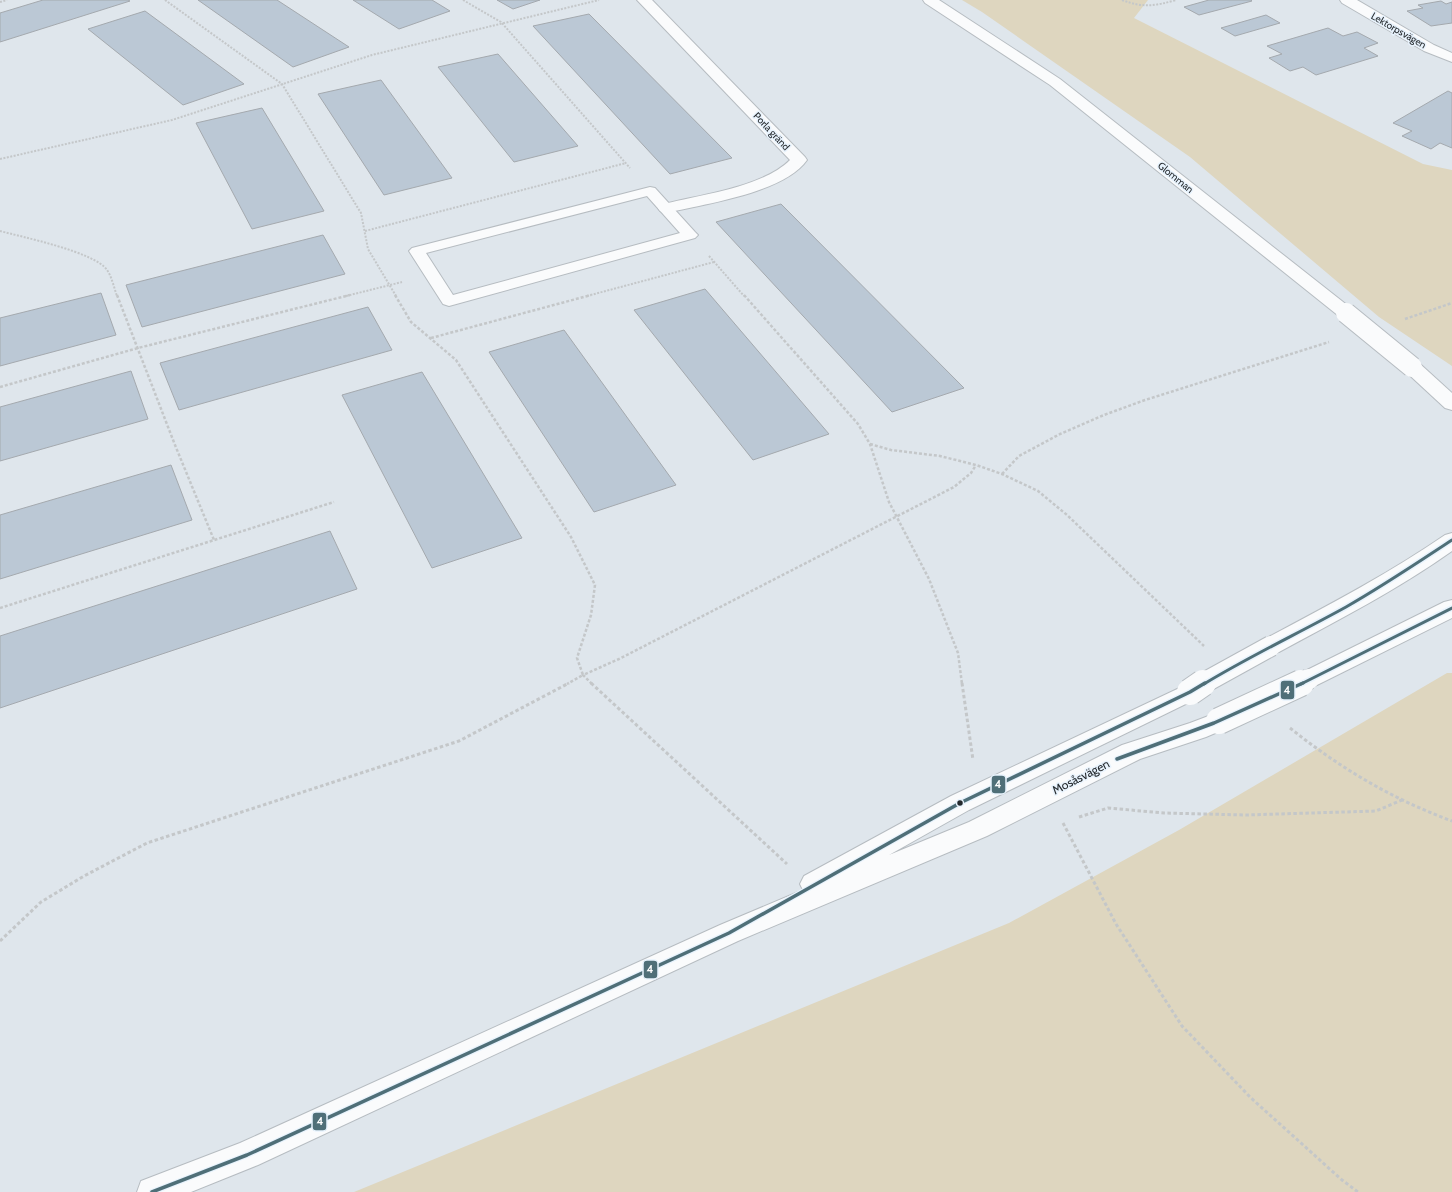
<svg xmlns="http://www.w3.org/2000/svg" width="1452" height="1192" viewBox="0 0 1452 1192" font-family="Cabin,sans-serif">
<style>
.green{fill:#ded6bf}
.building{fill:#bbc8d5;stroke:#a4a9ae}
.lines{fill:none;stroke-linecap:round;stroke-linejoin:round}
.lane-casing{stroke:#b6bcc1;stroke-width:2}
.street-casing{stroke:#b6bcc1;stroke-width:2}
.secondary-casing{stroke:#b6bcc1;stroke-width:2}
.path-far2{stroke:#c4c7c9;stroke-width:2;stroke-dasharray:2 1.5;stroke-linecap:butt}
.path-far1{stroke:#c4c7c9;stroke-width:2.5;stroke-dasharray:3 2;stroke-linecap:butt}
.path{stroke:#c4c7c9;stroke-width:3;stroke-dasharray:3.5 2.5;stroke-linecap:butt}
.lane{fill:#fafbfc;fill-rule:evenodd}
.street{fill:#fafbfc;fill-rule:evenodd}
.secondary{fill:#fafbfc;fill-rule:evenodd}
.secondary-bridge-far1-casing{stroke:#b6bcc1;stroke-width:22;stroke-linecap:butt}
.secondary-bridge-casing{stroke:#b6bcc1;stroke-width:28;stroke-linecap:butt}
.secondary-bridge-far1{stroke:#fafbfc;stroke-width:20}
.secondary-bridge{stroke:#fafbfc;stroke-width:26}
.bus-1-far1-casing{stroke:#e8f3fd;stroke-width:6}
.bus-1-casing{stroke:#e8f3fd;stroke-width:6}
.bus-1-far1{stroke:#4f6f78;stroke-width:3}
.bus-1{stroke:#4f6f78;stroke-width:3.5}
.bus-dot{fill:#252a2e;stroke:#e8f3fd;stroke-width:1.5}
.labels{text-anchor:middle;stroke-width:3;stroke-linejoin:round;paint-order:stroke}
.far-street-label{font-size:10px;fill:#252a2e;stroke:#e8f3fd}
.street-label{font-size:12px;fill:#252a2e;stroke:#e8f3fd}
.line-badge{stroke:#e8f3fd;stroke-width:1.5}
.badge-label{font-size:11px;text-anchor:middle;font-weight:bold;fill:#fff}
</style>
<rect width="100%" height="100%" fill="#dfe6ec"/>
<g class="green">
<path d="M962,0h186l-14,18 289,146 29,6v196l-73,-49 -189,-160 -208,-145z"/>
<path d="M1447,673h5v519h-1098l655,-269 170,-93z"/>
</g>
<g class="building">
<path d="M43,0h85l2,1 -130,41v-29z"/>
<path d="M198,0h79l72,47 -56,20z"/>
<path d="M353,0h79l18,11 -51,18z"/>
<path d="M497,0h43l-27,9z"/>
<path d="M1209,0h42l1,1 -53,14 -15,-8z"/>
<path d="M1441,1l5,3 6,-2v21l-21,3 -24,-15 16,-3 -5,-3z"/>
<path d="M145,11l99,73 -61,21 -95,-76z"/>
<path d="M589,14l143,144 -62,16 -137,-148z"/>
<path d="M1266,15l14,8 -45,13 -14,-8z"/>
<path d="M1328,28l15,8 14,-4 21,11 -14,5 14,8 -62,19 -13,-8 -13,4 -21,-13 13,-4 -15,-8z"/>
<path d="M498,54l80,92 -64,16 -76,-95z"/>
<path d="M381,80l71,98 -68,17 -66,-101z"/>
<path d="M1448,91l4,2v55l-12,-5 -9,6 -29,-13 10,-5 -19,-8z"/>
<path d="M262,108l62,103 -72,18 -56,-106z"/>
<path d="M781,204l183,184 -72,24 -176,-190z"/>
<path d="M323,235l22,39 -203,53 -16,-42z"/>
<path d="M705,289l124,145 -76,26 -119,-150z"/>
<path d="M101,293l15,42 -116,31v-48z"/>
<path d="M368,307l24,43 -213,60 -19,-47z"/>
<path d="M564,330l112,155 -82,27 -105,-160z"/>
<path d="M131,371l17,48 -148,42v-54z"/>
<path d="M422,372l100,166 -90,30 -90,-173z"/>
<path d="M171,465l21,55 -192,59v-64z"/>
<path d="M330,531l27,58 -357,119v-72z"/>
</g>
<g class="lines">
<defs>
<path id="lane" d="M650,187l5,1 40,44 3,3 -3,3 -246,68 -6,-2 -34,-53 3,-3zM647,196l33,37 -227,62 -27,-42z"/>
<g id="street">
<path d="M637,0h15l153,157 2,3c-23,33 -103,44 -141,53l-6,-2 -2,-3 2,-3c38,-10 102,-17 130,-45z"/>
<path d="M1340,0h17l77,45 18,8v9l-28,-11 -82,-48z"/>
</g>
<g id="secondary">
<path d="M923,0h16l121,79 292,230 3,4 -3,4 -6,1 -6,-1 -290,-232 -125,-82z"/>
<path d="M1412,361l7,2 33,30v17l-7,-2 -40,-37 -2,-4 2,-4z"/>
<path d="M1452,533v18c-55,39 -114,69 -173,101l-8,2 -8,-2 -3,-6 3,-6c62,-33 124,-65 182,-105z"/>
<path d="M1452,600v18l-135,67 -8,3 -8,-3 -4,-6 4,-6 143,-71z"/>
<path d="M1190,683l8,3 4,6 -4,6 -229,112 -80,45 80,-33 153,-77 68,-22 29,-11 8,2 4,7 -4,7 -21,9 -66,22 -153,77 -249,105 -480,224 -67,27h-54l4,-11 99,-38 480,-218 83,-35 -3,-6 4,-8 147,-80z"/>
</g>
</defs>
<use href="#lane" class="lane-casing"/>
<use href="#street" class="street-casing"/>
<use href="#secondary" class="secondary-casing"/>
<g class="path-far2">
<path d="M165,0l117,84 79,129 7,36 28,47"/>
<path d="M463,0l38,22 129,146"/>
<path d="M1122,0c21,8 33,6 54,0"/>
<path d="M0,2l7,-2"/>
<path d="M0,159l172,-39 200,-65 227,-55"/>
<path d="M0,231c22,6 95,21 107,39 5,7 7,18 10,26"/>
<path d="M365,231l261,-68"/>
<path d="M709,256l35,40"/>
<path d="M346,296l56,-14"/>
<path d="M587,296l127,-34"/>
</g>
<g class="path-far1">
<path d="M117,295l58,150 39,95"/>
<path d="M395,295l16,27 45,38 115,177 24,48 -4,30 -14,43 6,17 -16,9"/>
<path d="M744,295l114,129 12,20 19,58 40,77 29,74 4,31"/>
<path d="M1405,319l47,-16"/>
<path d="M431,338l160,-43"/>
<path d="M0,387l138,-39 212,-53"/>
<path d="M870,444l21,6 49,6 36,9 26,9 36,17 29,24 137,131"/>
<path d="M1002,474l17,-18 41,-22 44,-19 41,-15 184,-58"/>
<path d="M0,608l334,-106"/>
<path d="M592,684l-9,-9 36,-16 335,-172 17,-14 5,-8"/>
</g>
<g class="path">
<path d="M591,683l196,181"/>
<path d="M962,683l11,77"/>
<path d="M1290,728c50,40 102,71 162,93"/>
<path d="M1079,817l29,-9 56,5 82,2 130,-4 26,-11"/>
<path d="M1063,823l53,101 66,102 69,72 91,82 16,12"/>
<path d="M0,941l41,-39 43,-26 63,-33 312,-102 110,-58"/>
</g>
<use href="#lane" class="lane"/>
<use href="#street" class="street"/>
<use href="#secondary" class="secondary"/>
<defs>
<g id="secondary-bridge-far1">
<path d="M1346,313l66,54"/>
<path d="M1202,684l69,-38"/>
<path d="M1299,684l10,-5"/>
</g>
<g id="secondary-bridge">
<path d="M1190,692l13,-9"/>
<path d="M1219,721l82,-38"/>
</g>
</defs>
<use href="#secondary-bridge-far1" class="secondary-bridge-far1-casing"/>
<use href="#secondary-bridge" class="secondary-bridge-casing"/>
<use href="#secondary-bridge-far1" class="secondary-bridge-far1"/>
<use href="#secondary-bridge" class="secondary-bridge"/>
<defs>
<g id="bus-1-far1">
<path d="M1204,684c46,-28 95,-51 142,-77 37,-21 71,-44 106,-67"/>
<path d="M1301,684l151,-76"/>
</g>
<g id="bus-1">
<path d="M1117,759l97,-36 89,-40"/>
<path d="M152,1192l95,-37 482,-222 231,-130 230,-111 15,-9"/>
</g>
</defs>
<use href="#bus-1-far1" class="bus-1-far1-casing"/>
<use href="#bus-1" class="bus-1-casing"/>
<use href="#bus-1-far1" class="bus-1-far1"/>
<use href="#bus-1" class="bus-1"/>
</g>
<circle class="bus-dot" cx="960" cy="803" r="3.5"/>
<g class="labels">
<g class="far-street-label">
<text transform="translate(1399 30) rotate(30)" y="4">Lektorpsvägen</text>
<text transform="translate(772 131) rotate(47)" y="4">Porla gränd</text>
<text transform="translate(1176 177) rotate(39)" y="4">Glomman</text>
</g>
<g class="street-label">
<text transform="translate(1081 777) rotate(-27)" y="4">Mosåsvägen</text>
</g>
</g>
<g class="line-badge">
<rect x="1280" y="680" width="15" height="20" rx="4" fill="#4f6f78"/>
<rect x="991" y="775" width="15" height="19" rx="4" fill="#4f6f78"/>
<rect x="643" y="960" width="15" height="19" rx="4" fill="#4f6f78"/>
<rect x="312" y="1112" width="15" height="19" rx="4" fill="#4f6f78"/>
</g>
<g class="badge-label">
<text x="1287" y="694">4</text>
<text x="998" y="788">4</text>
<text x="650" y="973">4</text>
<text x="320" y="1125">4</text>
</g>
</svg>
